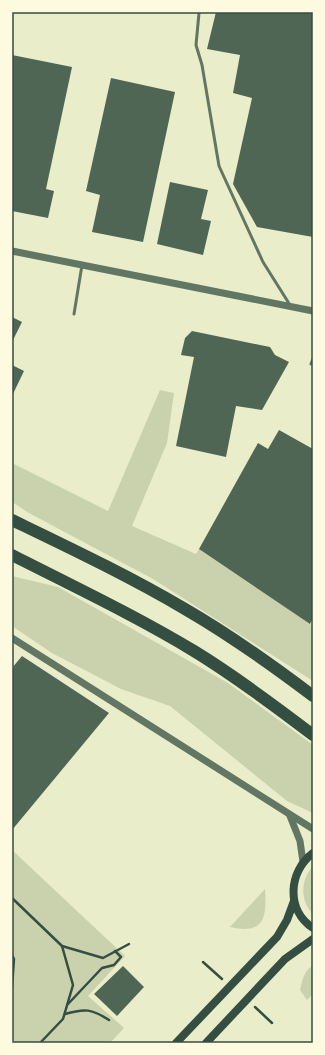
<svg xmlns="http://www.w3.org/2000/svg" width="325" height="1055" viewBox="0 0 325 1055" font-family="'Fira Sans Condensed',sans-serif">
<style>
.green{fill:#cad2ad}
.building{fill:#4f6655}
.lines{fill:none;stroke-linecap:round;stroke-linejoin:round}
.path{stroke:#344e41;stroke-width:2.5}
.service{stroke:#617663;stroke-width:3}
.tertiary{stroke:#617663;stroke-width:7}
.secondary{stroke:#344e41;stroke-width:8}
.motorway{stroke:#344e41;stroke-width:12}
.neatline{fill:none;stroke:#344e41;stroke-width:1.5}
</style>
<rect width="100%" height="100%" fill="#e9edc9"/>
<g class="green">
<path d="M160,390l14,3 -7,50 -35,83 64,28 3,-5 114,77v55l-160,-102 -124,-66 -17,-11v-39l96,48z"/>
<path d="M12,576l46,11 170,96 85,62v68l-26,-12 -117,-95 -49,-17 -69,-36 -40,-27z"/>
<path d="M12,850l113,106 -37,40 36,32 -14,15h-98z"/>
<path d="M313,866v48c-13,-13 -13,-34 0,-48z"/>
<path d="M265,889c2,29 -1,46 -35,38z"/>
<path d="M313,966v28l-6,6 -7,-10c2,-9 4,-20 13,-24z"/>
</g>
<g class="building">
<path d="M216,12h97v225l-56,-10 -24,-43 19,-86 -19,-5 7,-38 -33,-6z"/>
<path d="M12,55l60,12 -26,122 8,2 -6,27 -36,-7z"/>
<path d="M111,78l64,14 -32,150 -51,-10 8,-37 -14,-4z"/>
<path d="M170,182l38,8 -7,29 10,2 -8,34 -46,-11z"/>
<path d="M12,317l10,5 -10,20z"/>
<path d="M192,331l78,16 5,8 14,7 -27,48 -26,-4 -10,51 -50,-11 18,-89 -13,-2 4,-17z"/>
<path d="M12,365l12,6 -12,25z"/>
<path d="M279,430l34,19v169l-3,6 -111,-75 59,-106 10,6z"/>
<path d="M22,656l87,57 -97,117v-162z"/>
<path d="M123,966l21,21 -27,29 -23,-22z"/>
</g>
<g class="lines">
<g class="path">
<path d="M12,898l50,48 41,12 26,-14"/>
<path d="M12,955l2,4 -2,28"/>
<path d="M203,962l19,17"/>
<path d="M68,1004l34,-36 12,-3 7,-8 -6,-6"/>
<path d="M255,1007l17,16"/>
<path d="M65,1014c20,-6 27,-5 44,6"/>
<path d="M40,1043l23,-24 10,-34 -11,-39"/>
</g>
<g class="service">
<path d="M199,13l-3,32 6,20 17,101 44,96 27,43"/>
<path d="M74,314l8,-49"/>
<path d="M311,364l2,-5"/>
</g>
<g class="tertiary">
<path d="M12,251l301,60"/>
<path d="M12,638l301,191"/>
<path d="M290,816l10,25 3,21"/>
</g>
<g class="secondary">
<path d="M313,853c-25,19 -27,57 0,75"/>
<path d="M176,1043l101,-106 10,-17 7,-19"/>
<path d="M206,1043l79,-84 28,-20"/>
</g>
<g class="motorway">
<path d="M12,520c58,28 117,56 173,89 45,26 87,56 128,87"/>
<path d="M12,555c61,31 124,61 182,96 41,25 81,55 119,84"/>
</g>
</g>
<rect width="325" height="1055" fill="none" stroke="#fefae0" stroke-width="26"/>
<rect x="13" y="13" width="299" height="1029" class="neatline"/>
</svg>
